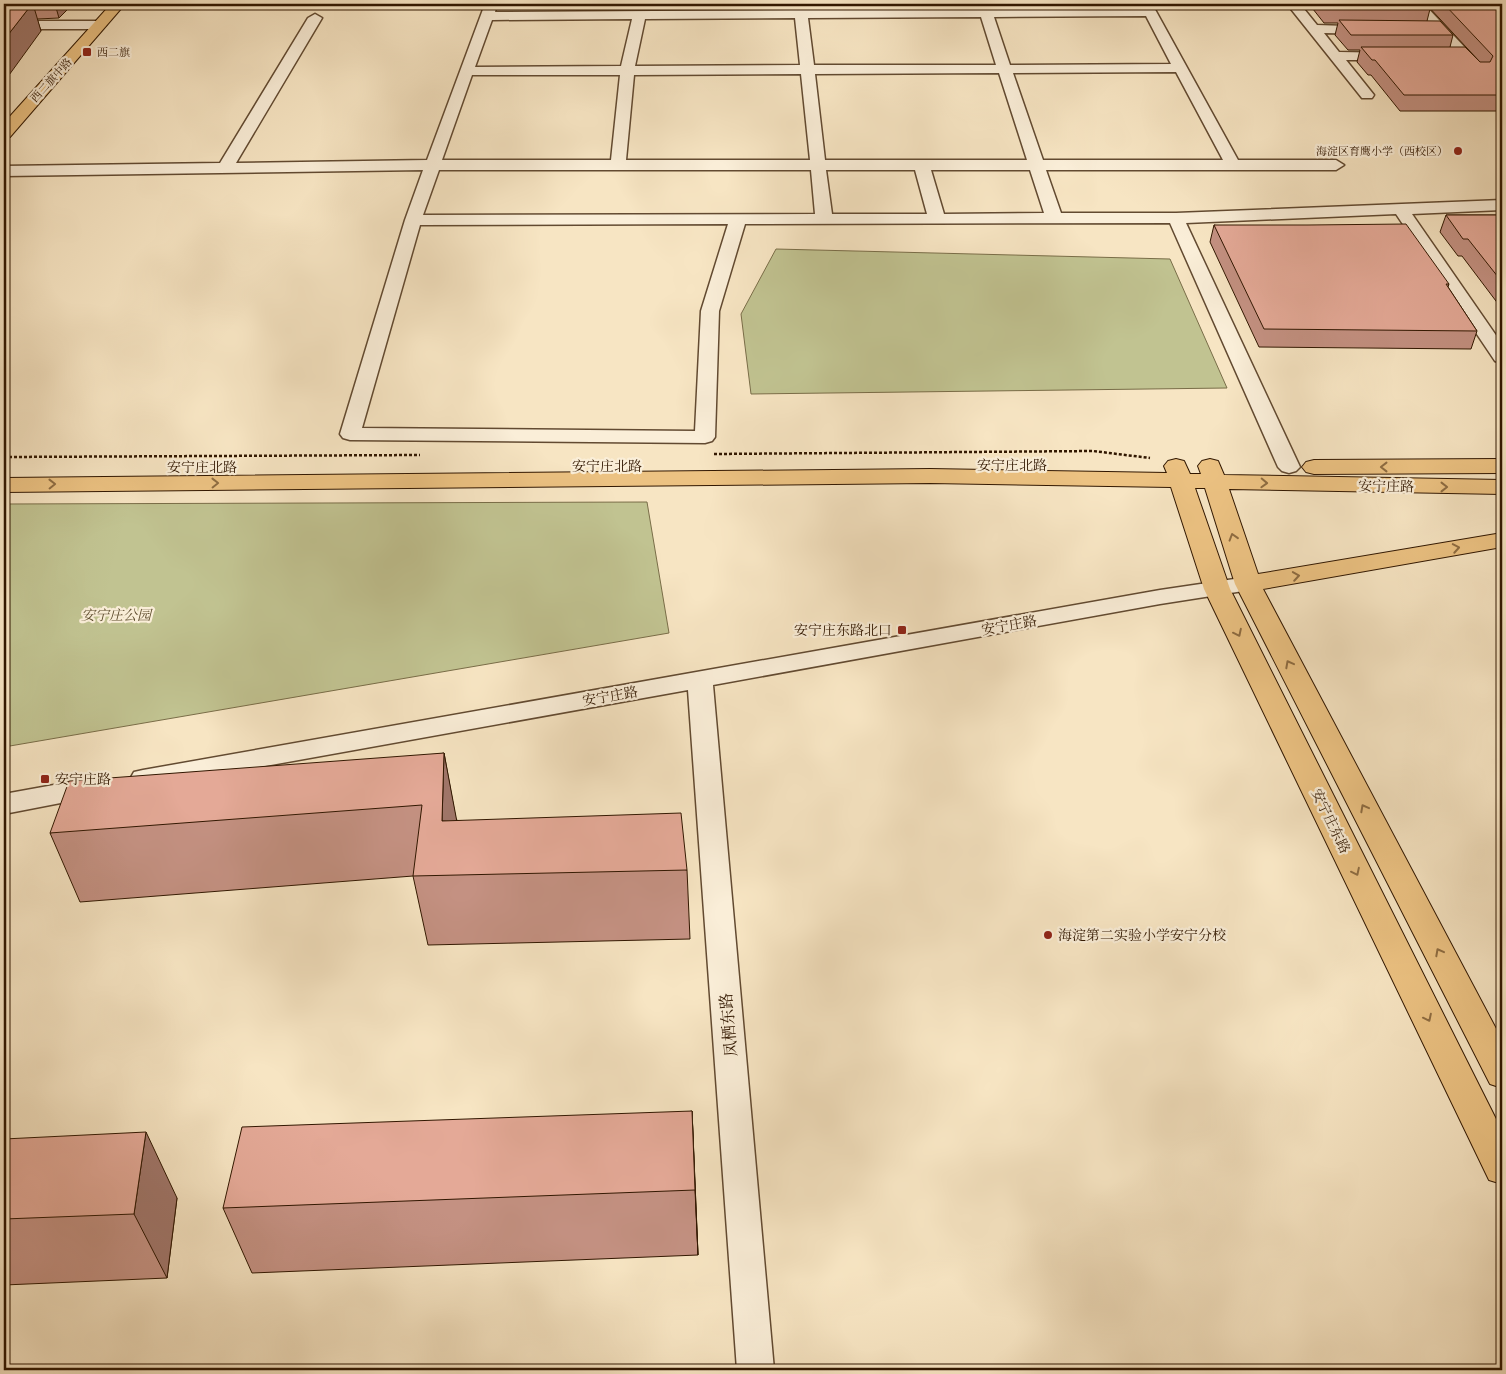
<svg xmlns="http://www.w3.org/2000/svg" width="1506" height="1374" viewBox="0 0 1506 1374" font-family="'IM FELL French Canon','Noto Serif SC',serif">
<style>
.green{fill:#c1c391;stroke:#796d48}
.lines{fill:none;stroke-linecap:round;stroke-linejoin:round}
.minor-casing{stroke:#624a31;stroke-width:3}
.major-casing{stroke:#311700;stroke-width:2}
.path{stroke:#311700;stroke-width:2.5;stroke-dasharray:3 2;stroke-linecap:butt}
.minor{fill:#faeed8;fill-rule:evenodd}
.major{fill:#ecc282;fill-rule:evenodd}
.wall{fill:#c49182;stroke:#311700}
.shaded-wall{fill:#a0766a;stroke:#311700}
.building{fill:#e4a997;stroke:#311700}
.oneway{stroke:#8e6c41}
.poi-dot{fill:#8f2418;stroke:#faeed8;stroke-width:2}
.labels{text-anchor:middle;stroke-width:4.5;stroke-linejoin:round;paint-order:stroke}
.far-poi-label{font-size:11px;fill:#311700;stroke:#faeed8;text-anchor:start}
.far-street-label{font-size:11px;fill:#311700;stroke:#faeed8}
.street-label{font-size:14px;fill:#311700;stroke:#faeed8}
.park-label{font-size:14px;font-style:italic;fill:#5c4b2c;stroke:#faeed8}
.poi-label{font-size:14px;fill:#311700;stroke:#faeed8;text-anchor:start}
.near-street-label{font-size:16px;fill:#311700;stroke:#faeed8}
</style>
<rect width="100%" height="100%" fill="#f7e5c3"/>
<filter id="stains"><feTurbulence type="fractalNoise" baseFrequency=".004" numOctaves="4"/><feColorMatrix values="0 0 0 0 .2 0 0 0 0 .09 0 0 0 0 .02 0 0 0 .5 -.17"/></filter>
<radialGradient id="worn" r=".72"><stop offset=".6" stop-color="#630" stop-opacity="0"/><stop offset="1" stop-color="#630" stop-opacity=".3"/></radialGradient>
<g class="green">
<path d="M776,249l394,10 57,129 -476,6 -10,-80z"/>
<path d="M647,502l22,131 -665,114v-243z"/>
</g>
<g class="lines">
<defs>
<g id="minor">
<path d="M485,4h12l-2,8 299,-2v-6h12l1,6 171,-1 -1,-5h12l2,5 151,-1 -2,-4h12l86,156h98l8,5 -8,5h-290l15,43h115l326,-13v10l-90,4 90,130v19l-7,-2 -99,-147 -210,9 114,244 -4,4 -7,2 -7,-2 -4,-4 -108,-244 -425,1 -26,87 -4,126 -3,4 -7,2 -355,-3 -7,-2 -3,-4 65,-214 18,-50 -419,6v-10l216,-3 88,-145 7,-4 7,4 -86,145 191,-3zM1146,16l25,48 -161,1 -16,-48zM981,17l15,48h-182l-6,-47zM795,18l5,47 -165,1 10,-47zM632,19l-11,47 -146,1 17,-47zM1176,72l47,88h-180l-30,-87zM999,73l28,87h-202l-10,-86zM801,74l9,86h-184l8,-85zM472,75h148l-9,85h-169zM439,170h372l4,44 -392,1zM826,170h89l12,44h-95zM931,170h99l14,43 -100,1zM728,224l-27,87 -6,120 -333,-3 58,-203z"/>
<path d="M1287,4h13l17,21 59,2 2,3 -2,3 -5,1 -47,-1 15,19 59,1 2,3 -7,4h-47l28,35 -2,3h-10z"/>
<path d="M1411,4h13l61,65 2,3 -2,3h-10z"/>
<path d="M4,21h95l7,4 -7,4h-95z"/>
<path d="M1248,577l8,2 4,5 -4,5 -96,15 -447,81 61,685h-37l-49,-680 -545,98 -9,-2 -4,-7 4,-7 9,-2 1017,-180z"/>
<path d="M98,777l9,3 4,7 -4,7 -103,20v-20z"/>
</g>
<g id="major">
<path d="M111,4h14l-115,133 -6,1v-15z"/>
<path d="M1176,459l8,2 6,13h11l-3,-8 4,-5 8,-2 8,2 6,14 278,5v14l-273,-5 29,85 244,-41v14l-239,42 239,451v48l-12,-4 -255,-500 -30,-96h-10l35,101 272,542v53l-13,-4 -285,-591 -33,-102 -241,-4 -926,9v-14l926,-9 237,4 -3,-7 4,-5z"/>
<path d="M1502,459v14l-188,1 -8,-2 -4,-5 4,-5 8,-2z"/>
</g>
</defs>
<use href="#minor" class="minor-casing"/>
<use href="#major" class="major-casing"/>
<g class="path">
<path d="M714,454l379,-3 57,7"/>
<path d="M4,457l416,-2"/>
</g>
<use href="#minor" class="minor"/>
<use href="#major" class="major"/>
</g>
<g class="wall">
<path d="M4,4h69l-14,14 -22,1 4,12z"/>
<path d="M1309,4h116l5,5 -3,12 26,14 -3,12 30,15 -54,-58h76v107h-102l-29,-36h-3l-11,-13 3,-12h-12l-13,-15 3,-12h-14z"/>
<path d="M1446,215h56v94l-40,-53h-4l-18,-24z"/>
<path d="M1214,225l235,59 -1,3 29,44 -6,18 -212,-2 -49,-105z"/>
<path d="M444,753l12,67 231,50 3,69 -262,6 -15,-69 -333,26 -30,-69z"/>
<path d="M692,1111l6,144 -446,18 -29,-65z"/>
<path d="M4,1139l173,59 -10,80 -163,7z"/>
</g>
<g class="shaded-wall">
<path d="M32,4h1l8,27 -37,51v-42z"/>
<path d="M55,4h18l-14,14z"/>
<path d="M444,753l13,69 -15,-1z"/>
<path d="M692,1111l6,144 -3,-65z"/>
<path d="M146,1132l31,66 -10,80 -33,-64z"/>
</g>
<g class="building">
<path d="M4,4h28l-28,36z"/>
<path d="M1324,4h101l5,5 -102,-1z"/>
<path d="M1444,4h58v91h-98l-29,-35h-3l-11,-13h104l15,15h10l3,-6z"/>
<path d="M1339,20l101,1 13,14h-102z"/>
<path d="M1446,215h56v67l-34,-43h-5z"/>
<path d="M1406,224l43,60h-3l31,47 -213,-2 -50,-104h94z"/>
<path d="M444,753l-2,68 239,-8 6,57 -274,6 9,-71 -372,28 19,-52z"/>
<path d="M692,1111l3,79 -472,18 19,-81z"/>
<path d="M146,1132l-12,82 -130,5v-80z"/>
</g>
<defs><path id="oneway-chevron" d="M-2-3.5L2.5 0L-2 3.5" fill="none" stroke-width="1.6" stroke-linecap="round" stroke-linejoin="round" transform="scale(1.25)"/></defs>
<g class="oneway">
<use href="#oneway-chevron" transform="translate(1384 467) rotate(180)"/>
<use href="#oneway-chevron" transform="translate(215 483) rotate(-1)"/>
<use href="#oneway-chevron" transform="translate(1264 483) rotate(2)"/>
<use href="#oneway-chevron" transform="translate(52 484) rotate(-1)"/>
<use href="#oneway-chevron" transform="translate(1444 487)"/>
<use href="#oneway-chevron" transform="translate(1233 537) rotate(-107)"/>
<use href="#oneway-chevron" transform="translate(1456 548) rotate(-10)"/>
<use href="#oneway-chevron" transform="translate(1296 576) rotate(-9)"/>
<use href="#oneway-chevron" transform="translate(1238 633) rotate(64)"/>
<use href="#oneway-chevron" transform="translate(1289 664) rotate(-118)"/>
<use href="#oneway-chevron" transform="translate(1364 808) rotate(-118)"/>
<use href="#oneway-chevron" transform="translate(1356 872) rotate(64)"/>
<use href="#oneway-chevron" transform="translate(1439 952) rotate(-118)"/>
<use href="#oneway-chevron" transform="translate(1428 1018) rotate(64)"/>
</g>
<g class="poi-dot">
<rect x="82" y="47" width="10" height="10" rx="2.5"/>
<circle cx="1458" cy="151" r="5"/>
<rect x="897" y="625" width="10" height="10" rx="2.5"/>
<rect x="40" y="774" width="10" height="10" rx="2.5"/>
<circle cx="1048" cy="935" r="5"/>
</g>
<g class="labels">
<g class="far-poi-label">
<text x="97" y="56">西二旗</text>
<text x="1448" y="155" text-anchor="end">海淀区育鹰小学（西校区）</text>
</g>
<g class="far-street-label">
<text transform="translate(51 80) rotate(-48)" y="4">西二旗中路</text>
</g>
<g class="street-label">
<text x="1012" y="470">安宁庄北路</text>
<text x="607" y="471">安宁庄北路</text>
<text x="202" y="472">安宁庄北路</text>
<text transform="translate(1386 486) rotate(1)" y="5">安宁庄路</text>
<text transform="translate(1009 625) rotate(-10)" y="5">安宁庄路</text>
<text transform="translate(610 696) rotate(-10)" y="5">安宁庄路</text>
<text transform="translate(1331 821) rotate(64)" y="5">安宁庄东路</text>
</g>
<g class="park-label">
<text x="116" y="620">安宁庄公园</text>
</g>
<g class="poi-label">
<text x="892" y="635" text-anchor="end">安宁庄东路北口</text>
<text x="55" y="784">安宁庄路</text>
<text x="1058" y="940">海淀第二实验小学安宁分校</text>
</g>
<g class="near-street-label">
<text transform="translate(728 1025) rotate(-95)" y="6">凤栖东路</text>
</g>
</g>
<rect width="1506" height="1374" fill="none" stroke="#f7e5c3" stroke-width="20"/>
<rect x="5" y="5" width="1496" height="1364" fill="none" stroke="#311700" stroke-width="2.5"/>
<rect x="10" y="10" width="1486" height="1354" fill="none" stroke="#311700"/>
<rect width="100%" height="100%" filter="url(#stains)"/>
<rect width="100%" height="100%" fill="url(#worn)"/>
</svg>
